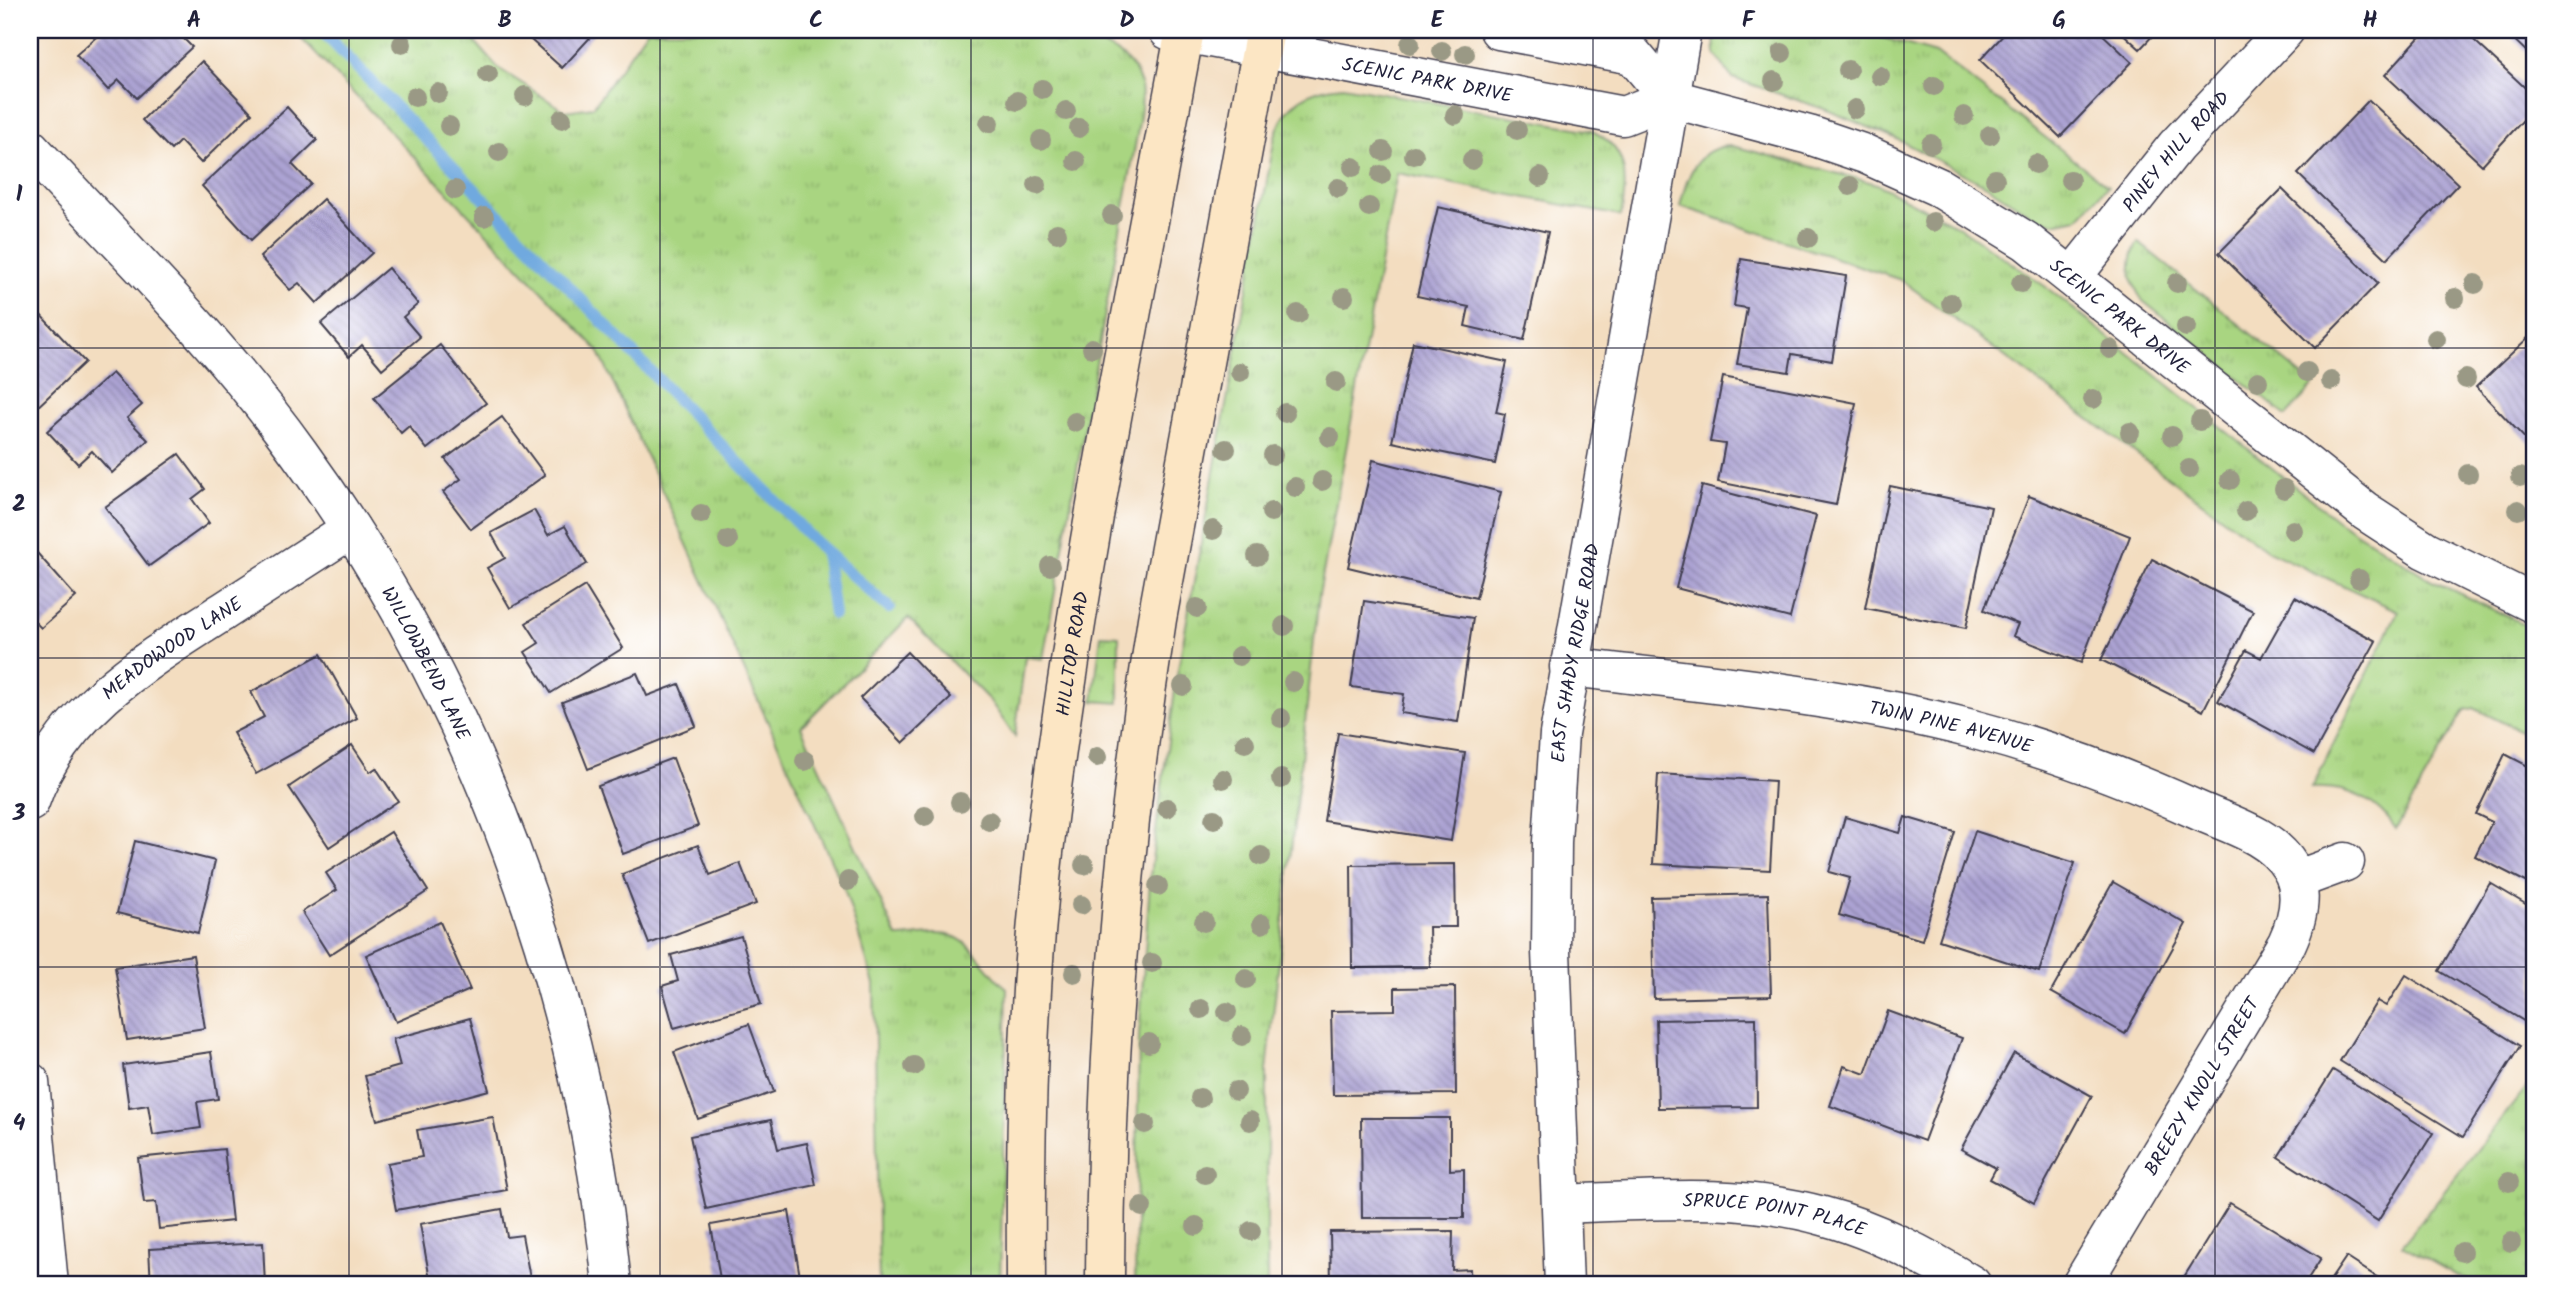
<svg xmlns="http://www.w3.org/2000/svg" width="2564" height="1315" viewBox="0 0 2564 1315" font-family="Kalam,sans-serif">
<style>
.grass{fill:url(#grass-tufts);stroke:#667c5e;stroke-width:2}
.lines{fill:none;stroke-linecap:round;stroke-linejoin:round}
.stream{stroke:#70a9df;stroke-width:12}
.building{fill:url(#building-back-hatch)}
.minor-casing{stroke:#413e4f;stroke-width:41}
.secondary-casing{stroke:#413e4f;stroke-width:41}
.minor{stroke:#fff;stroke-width:38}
.secondary{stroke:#fce6c4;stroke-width:38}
.tree{fill:#9a9985}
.grid{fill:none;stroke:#22223b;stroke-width:2;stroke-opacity:0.55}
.labels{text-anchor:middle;stroke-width:7;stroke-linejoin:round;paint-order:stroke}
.street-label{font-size:19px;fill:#22223b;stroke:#fff}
.neatline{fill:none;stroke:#22223b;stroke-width:2.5}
.grid-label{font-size:23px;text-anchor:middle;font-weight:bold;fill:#22223b}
</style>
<defs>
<pattern id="grass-tufts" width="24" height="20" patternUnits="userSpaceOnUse" patternTransform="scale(1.75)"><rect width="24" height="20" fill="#a9d581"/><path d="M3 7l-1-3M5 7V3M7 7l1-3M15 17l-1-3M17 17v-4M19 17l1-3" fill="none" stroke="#91b770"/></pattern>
<pattern id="building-back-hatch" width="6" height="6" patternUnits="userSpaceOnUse" patternTransform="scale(1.75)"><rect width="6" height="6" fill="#aca3d3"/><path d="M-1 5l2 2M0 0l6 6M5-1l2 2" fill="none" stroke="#8c84ac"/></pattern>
</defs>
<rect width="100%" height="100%" fill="#fff"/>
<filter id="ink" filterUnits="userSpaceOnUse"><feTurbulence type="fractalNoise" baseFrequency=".0143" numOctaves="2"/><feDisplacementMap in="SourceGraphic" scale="14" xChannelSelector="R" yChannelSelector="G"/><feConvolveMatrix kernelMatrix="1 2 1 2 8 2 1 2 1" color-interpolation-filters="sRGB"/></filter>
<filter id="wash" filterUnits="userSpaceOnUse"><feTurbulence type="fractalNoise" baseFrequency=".00686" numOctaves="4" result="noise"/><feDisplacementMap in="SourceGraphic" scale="28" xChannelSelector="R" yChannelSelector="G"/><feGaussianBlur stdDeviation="1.57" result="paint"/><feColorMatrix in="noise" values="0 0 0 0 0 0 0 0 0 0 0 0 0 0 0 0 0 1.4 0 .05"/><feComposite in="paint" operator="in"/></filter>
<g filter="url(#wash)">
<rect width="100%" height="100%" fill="#f3ddc0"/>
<g class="grass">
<path d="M293,30h172l33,38 67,43 28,-4 54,-77h390c36,7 94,11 104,56 3,15 -2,34 -4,49l-94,524 -18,-2 -10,80 -25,-36 -82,-83 -107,109 96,210c15,0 40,-6 55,-1 21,6 36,38 55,52l-7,297h-121l-5,-301 -29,-93 -247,-541z"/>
<path d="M1714,30h142l80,23 172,133 -30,32 -25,5 -15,-4 -53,-34 -90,-47 -71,-29 -92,-31 -17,-24z"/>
<path d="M1343,86l249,45c37,17 36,50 29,85l-224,-43 -78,422 -52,476v214h-132l4,-250 12,-168 26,-192 98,-539c11,-33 33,-48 68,-50z"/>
<path d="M1733,146l144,38 81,42 88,61 291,233 96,61 101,48v109l-60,-30 -10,2 -68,119c-20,-30 -48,-43 -84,-41l86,-177 -130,-60 -367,-271 -221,-74c6,-28 17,-61 53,-60z"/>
<path d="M2138,242l176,143 -28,31 -143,-115c-14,-19 -16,-39 -5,-59z"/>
<path d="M1101,635l18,1v67l-26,-2z"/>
<path d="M2534,1078v207h-51l-27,-10 -54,-30z"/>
</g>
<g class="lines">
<g class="stream">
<path d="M321,30l493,511 75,67"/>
<path d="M825,551l9,63"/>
</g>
</g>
<g id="blocks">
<g class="building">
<path d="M104,30h71l17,17 -55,51 -18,-18 -11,10 -32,-35z"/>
<path d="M520,30h77l-35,38z"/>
<path d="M2008,30h90l34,32 -72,75 -80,-77z"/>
<path d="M2119,30h39l-18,19z"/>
<path d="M2426,30h37l71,66v12l-52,57 -97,-90z"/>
<path d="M2504,30h30v29z"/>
<path d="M202,61l50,52 -51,50 -21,-22 -9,9 -29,-30z"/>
<path d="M2369,100l89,84 -71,75 -89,-85z"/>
<path d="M287,107l30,33 -25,24 19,20 -60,56 -49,-54z"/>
<path d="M2282,189l96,94 -63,65 -96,-95z"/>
<path d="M323,199l49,54 -55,50 -18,-20 -9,7 -30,-33z"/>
<path d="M1438,207l110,25 -24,108 -59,-14 4,-19 -52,-11z"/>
<path d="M1741,259l105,17 -14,85 -40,-7 -3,18 -52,-8 10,-56 -13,-2z"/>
<path d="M388,268l30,36 -15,13 17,20 -38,32 -20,-24 -13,12 -28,-33z"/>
<path d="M35,309l50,53 -52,49 -3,-3v-94z"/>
<path d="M2534,332v116l-58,-61z"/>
<path d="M1413,342l94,20 -11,50 9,2 -10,50 -103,-22z"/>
<path d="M440,345l46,58 -59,46 -18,-23 -8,7 -27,-35z"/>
<path d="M112,373l30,32 -15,13 21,22 -36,33 -20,-22 -14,13 -31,-33z"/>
<path d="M1723,377l133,26 -20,102 -118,-23 7,-38 -15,-2z"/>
<path d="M502,417l43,58 -74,54 -28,-37 18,-13 -16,-20z"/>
<path d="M179,454l26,35 -13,10 17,24 -60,43 -44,-59z"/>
<path d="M1373,460l128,32 -25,106 -128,-31z"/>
<path d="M1702,486l114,30 -26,102 -114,-30z"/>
<path d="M1890,486l101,21 -25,121 -101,-20z"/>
<path d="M2029,496l101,40 -49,127 -68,-27 5,-12 -34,-14z"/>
<path d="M534,510l14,25 17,-9 22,38 -77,44 -23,-40 18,-10 -14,-25z"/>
<path d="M30,545l46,52 -35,31 -9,-9 -2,2z"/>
<path d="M2152,559l101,52 -50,100 -102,-51z"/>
<path d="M585,586l38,62 -72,45 -26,-41 14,-9 -13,-20z"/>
<path d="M2295,597l81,44 -62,113 -96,-53 28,-51 15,8z"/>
<path d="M1364,601l109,17 -15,104 -57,-9 3,-19 -53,-7z"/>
<path d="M907,652l44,46 -48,45 -43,-45z"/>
<path d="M321,654l36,64 -101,56 -23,-41 31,-16 -13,-25z"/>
<path d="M637,673l10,23 32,-12 17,42 -108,43 -26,-67z"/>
<path d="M1338,733l127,20 -14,88 -127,-20z"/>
<path d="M352,745l18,27 6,-4 22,33 -69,46 -40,-60z"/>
<path d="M2505,754l29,15v117l-59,-30 17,-34 -16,-8z"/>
<path d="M673,758l25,68 -75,28 -25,-68z"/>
<path d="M1658,774l117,7 -5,89 -117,-6z"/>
<path d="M1845,817l55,16 5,-16 50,15 -33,108 -83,-25 11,-37 -21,-6z"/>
<path d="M1975,831l100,32 -36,109 -100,-32z"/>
<path d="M391,832l37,59 -99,64 -27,-43 35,-22 -11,-17z"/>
<path d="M135,841l80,20 -17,72 -81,-20z"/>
<path d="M698,845l12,30 30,-12 16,41 -107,40 -27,-70z"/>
<path d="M1455,864l1,63h-27l1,40 -78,1 -1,-103z"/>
<path d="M2113,882l73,42 -61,110 -74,-42z"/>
<path d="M2490,883l44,26v118l-95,-56z"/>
<path d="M1768,894l3,102 -117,3 -3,-102z"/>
<path d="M440,922l30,68 -74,32 -30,-67z"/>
<path d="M741,936l20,68 -87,24 -12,-42 16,-5 -7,-26z"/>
<path d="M193,955l12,73 -78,12 -12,-73z"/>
<path d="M2406,975l114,71 -57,91 -123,-76 37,-60 9,5z"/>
<path d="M1455,987l1,107 -123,1 -2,-84 64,-1v-22z"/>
<path d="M1888,1011l74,27 -38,103 -94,-35 14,-40 21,8z"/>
<path d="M470,1018l19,72 -112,30 -12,-44 35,-10 -7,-27z"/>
<path d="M1756,1018l1,89 -99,1 -2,-88z"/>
<path d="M749,1024l25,68 -76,27 -24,-67z"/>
<path d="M211,1052l7,47 -21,3 4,26 -48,7 -5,-30 -19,3 -6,-43z"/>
<path d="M2014,1053l78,43 -58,107 -44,-24 6,-11 -35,-19z"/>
<path d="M2333,1070l100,63 -55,88 -100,-64z"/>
<path d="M493,1117l14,73 -111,20 -9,-47 35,-6 -5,-27z"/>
<path d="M1361,1118h89v52l14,-1v49h-102z"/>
<path d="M771,1120l7,29 29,-6 9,42 -110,24 -16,-73z"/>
<path d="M224,1149l8,72 -73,8 -3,-27 -12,1 -6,-45z"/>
<path d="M2230,1203l91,55 -17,27h-125z"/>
<path d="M502,1209l5,28 15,-2 8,43 -40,7h-59l-11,-61z"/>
<path d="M789,1211l12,72 -80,2 -10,-60z"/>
<path d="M1453,1231l-1,39 18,-1v16h-139l-1,-53z"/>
<path d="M263,1243l2,42h-114l-2,-36z"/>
<path d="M2346,1257l43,28h-62z"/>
</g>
</g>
</g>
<g filter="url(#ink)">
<use href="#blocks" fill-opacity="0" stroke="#413e4f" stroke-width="2"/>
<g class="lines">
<defs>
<g id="minor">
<path id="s1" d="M1168,30l455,86 46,-18 140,37 56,19 73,33 88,54 339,270 60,39 109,54"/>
<path d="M1499,30l134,25 36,43"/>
<path id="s2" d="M30,148c92,99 190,195 269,305 176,241 284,536 313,832"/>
<path id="s3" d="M2072,277l104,-131 109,-116"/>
<path id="s4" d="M1569,667c135,16 272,28 403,62 77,20 152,48 225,81 31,14 74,25 93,57 15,23 8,52 -3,76l-206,342"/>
<path id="s5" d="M30,802c30,-91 119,-143 194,-191 43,-28 85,-55 127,-82"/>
<path d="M2296,880l49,-18"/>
<path d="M30,1082l19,203"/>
<path id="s6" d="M1562,1204c87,-3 176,-12 261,12 53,14 102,40 149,69"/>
<path id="s7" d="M1564,1285l-13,-334 1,-109 7,-108 123,-704"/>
</g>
<g id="secondary">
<path id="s8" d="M1026,1285c-1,-144 1,-289 18,-433 32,-276 91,-549 141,-822"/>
<path d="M1105,1285c0,-224 17,-445 52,-666l108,-589"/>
</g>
</defs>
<use href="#minor" class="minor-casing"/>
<use href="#secondary" class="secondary-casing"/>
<use href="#minor" class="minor"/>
<use href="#secondary" class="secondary"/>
</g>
<g class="tree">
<circle cx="402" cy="44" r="10"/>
<circle cx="1410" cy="44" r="10"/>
<circle cx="1442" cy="51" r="10"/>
<circle cx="1782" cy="53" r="10"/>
<circle cx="1465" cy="54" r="10"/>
<circle cx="1848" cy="70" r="10"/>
<circle cx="488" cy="74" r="10"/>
<circle cx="1880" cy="76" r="10"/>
<circle cx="1774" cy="81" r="10"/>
<circle cx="1934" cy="86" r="10"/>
<circle cx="1042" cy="89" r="10"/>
<circle cx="438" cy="93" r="10"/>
<circle cx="525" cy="96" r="10"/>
<circle cx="415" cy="97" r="10"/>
<circle cx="1017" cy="101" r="10"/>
<circle cx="1855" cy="109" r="10"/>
<circle cx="1066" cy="111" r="10"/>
<circle cx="1455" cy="115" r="10"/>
<circle cx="1964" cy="116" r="10"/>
<circle cx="562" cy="119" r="10"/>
<circle cx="989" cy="123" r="10"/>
<circle cx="449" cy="126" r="10"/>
<circle cx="1079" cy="128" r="10"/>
<circle cx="1517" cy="130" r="10"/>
<circle cx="1990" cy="135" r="10"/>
<circle cx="1041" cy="140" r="10"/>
<circle cx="1931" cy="144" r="10"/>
<circle cx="1383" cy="151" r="10"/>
<circle cx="499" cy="152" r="10"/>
<circle cx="1414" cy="155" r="10"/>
<circle cx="1472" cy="160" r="10"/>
<circle cx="1076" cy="161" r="10"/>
<circle cx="2036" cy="164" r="10"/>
<circle cx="1353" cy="167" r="10"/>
<circle cx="1381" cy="175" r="10"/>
<circle cx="1540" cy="177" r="10"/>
<circle cx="1995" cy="179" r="10"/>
<circle cx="2070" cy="180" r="10"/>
<circle cx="1037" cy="185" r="10"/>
<circle cx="1850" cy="186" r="10"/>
<circle cx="1338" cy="188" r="10"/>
<circle cx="455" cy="190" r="10"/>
<circle cx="1369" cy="207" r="10"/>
<circle cx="1112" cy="215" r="10"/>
<circle cx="484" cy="217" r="10"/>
<circle cx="1933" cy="222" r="10"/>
<circle cx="1057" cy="233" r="10"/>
<circle cx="1808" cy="238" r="10"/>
<circle cx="2021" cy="283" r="10"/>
<circle cx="2177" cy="283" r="10"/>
<circle cx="2475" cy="284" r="10"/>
<circle cx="1344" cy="297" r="10"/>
<circle cx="2455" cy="298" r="10"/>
<circle cx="1951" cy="303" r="10"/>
<circle cx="1298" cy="314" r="10"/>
<circle cx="2186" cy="327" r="10"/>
<circle cx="2436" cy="339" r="10"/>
<circle cx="1092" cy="348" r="10"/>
<circle cx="2110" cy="349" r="10"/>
<circle cx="1240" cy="372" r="10"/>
<circle cx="2307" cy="372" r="10"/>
<circle cx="2466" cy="379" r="10"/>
<circle cx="2258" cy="381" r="10"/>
<circle cx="2331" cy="381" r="10"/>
<circle cx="1336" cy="382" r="10"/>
<circle cx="2093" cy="399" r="10"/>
<circle cx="1285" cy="413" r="10"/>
<circle cx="2200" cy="421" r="10"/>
<circle cx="1075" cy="422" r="10"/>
<circle cx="2130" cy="432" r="10"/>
<circle cx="2172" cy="436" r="10"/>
<circle cx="1330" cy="437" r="10"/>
<circle cx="1226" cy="449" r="10"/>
<circle cx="1273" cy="455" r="10"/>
<circle cx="2189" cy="469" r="10"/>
<circle cx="2468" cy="474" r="10"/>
<circle cx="2520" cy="477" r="10"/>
<circle cx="2230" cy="480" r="10"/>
<circle cx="1322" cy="481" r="10"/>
<circle cx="1295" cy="487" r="10"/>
<circle cx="2284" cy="489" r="10"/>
<circle cx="2518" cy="510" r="10"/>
<circle cx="2246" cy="511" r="10"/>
<circle cx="1271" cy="512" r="10"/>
<circle cx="701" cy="514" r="10"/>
<circle cx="1213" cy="530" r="10"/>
<circle cx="2293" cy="530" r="10"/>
<circle cx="728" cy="540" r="10"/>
<circle cx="1257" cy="556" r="10"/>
<circle cx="1050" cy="566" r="10"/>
<circle cx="2359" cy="579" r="10"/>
<circle cx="1197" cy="608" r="10"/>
<circle cx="1284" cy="626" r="10"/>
<circle cx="1239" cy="656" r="10"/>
<circle cx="1293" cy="682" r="10"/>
<circle cx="1183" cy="686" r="10"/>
<circle cx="1281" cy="718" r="10"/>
<circle cx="1245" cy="743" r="10"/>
<circle cx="1097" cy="757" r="10"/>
<circle cx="805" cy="761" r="10"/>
<circle cx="1223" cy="779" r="10"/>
<circle cx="1281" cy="779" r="10"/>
<circle cx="960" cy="802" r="10"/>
<circle cx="1167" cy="808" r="10"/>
<circle cx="925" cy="816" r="10"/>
<circle cx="1214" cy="819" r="10"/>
<circle cx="989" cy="821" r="10"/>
<circle cx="1261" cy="856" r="10"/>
<circle cx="1084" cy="865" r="10"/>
<circle cx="848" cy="881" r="10"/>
<circle cx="1158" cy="886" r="10"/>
<circle cx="1081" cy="905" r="10"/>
<circle cx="1204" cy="922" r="10"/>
<circle cx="1262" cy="924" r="10"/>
<circle cx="1152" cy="963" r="10"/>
<circle cx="1074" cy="973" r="10"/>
<circle cx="1246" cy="979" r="10"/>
<circle cx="1201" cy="1009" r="10"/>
<circle cx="1227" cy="1012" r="10"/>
<circle cx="1242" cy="1036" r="10"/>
<circle cx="1149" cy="1043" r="10"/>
<circle cx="914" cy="1066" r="10"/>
<circle cx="1236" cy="1091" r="10"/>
<circle cx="1200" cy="1098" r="10"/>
<circle cx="1250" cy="1121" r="10"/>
<circle cx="1145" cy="1124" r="10"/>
<circle cx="1205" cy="1174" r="10"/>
<circle cx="2509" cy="1182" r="10"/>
<circle cx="1142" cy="1207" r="10"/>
<circle cx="1196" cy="1226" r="10"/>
<circle cx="1251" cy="1231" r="10"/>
<circle cx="2511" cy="1242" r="10"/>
<circle cx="2462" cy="1252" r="10"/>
</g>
</g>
<path class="grid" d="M349,30v1255M660,30v1255M971,30v1255M1282,30v1255M1593,30v1255M1904,30v1255M2215,30v1255M30,348h2504M30,658h2504M30,967h2504"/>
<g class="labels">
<g class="street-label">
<text dy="7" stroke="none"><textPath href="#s1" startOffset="264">SCENIC PARK DRIVE</textPath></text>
<text dy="7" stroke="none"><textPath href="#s3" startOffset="163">PINEY HILL ROAD</textPath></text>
<text dy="7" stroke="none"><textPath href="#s1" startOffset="1020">SCENIC PARK DRIVE</textPath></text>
<text dy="7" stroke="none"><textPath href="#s5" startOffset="214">MEADOWOOD LANE</textPath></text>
<text dy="7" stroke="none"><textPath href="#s8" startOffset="634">HILLTOP ROAD</textPath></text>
<text dy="7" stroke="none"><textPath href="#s7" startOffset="634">EAST SHADY RIDGE ROAD</textPath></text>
<text dy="7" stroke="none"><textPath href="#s2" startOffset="653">WILLOWBEND LANE</textPath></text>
<text dy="7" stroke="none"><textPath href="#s4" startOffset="387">TWIN PINE AVENUE</textPath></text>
<text transform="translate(2201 1086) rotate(-59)" y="7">BREEZY KNOLL STREET</text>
<text dy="7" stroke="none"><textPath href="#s6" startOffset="214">SPRUCE POINT PLACE</textPath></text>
</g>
</g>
<rect width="2564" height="1315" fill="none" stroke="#fff" stroke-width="77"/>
<rect x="38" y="38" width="2488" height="1238" class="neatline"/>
<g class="grid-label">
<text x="194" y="27">A</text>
<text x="505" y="27">B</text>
<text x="816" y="27">C</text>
<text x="1127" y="27">D</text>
<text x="1437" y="27">E</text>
<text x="1748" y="27">F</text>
<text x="2059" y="27">G</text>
<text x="2370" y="27">H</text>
<text x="19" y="201">1</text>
<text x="19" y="511">2</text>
<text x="19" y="820">3</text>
<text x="19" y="1130">4</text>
</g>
</svg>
